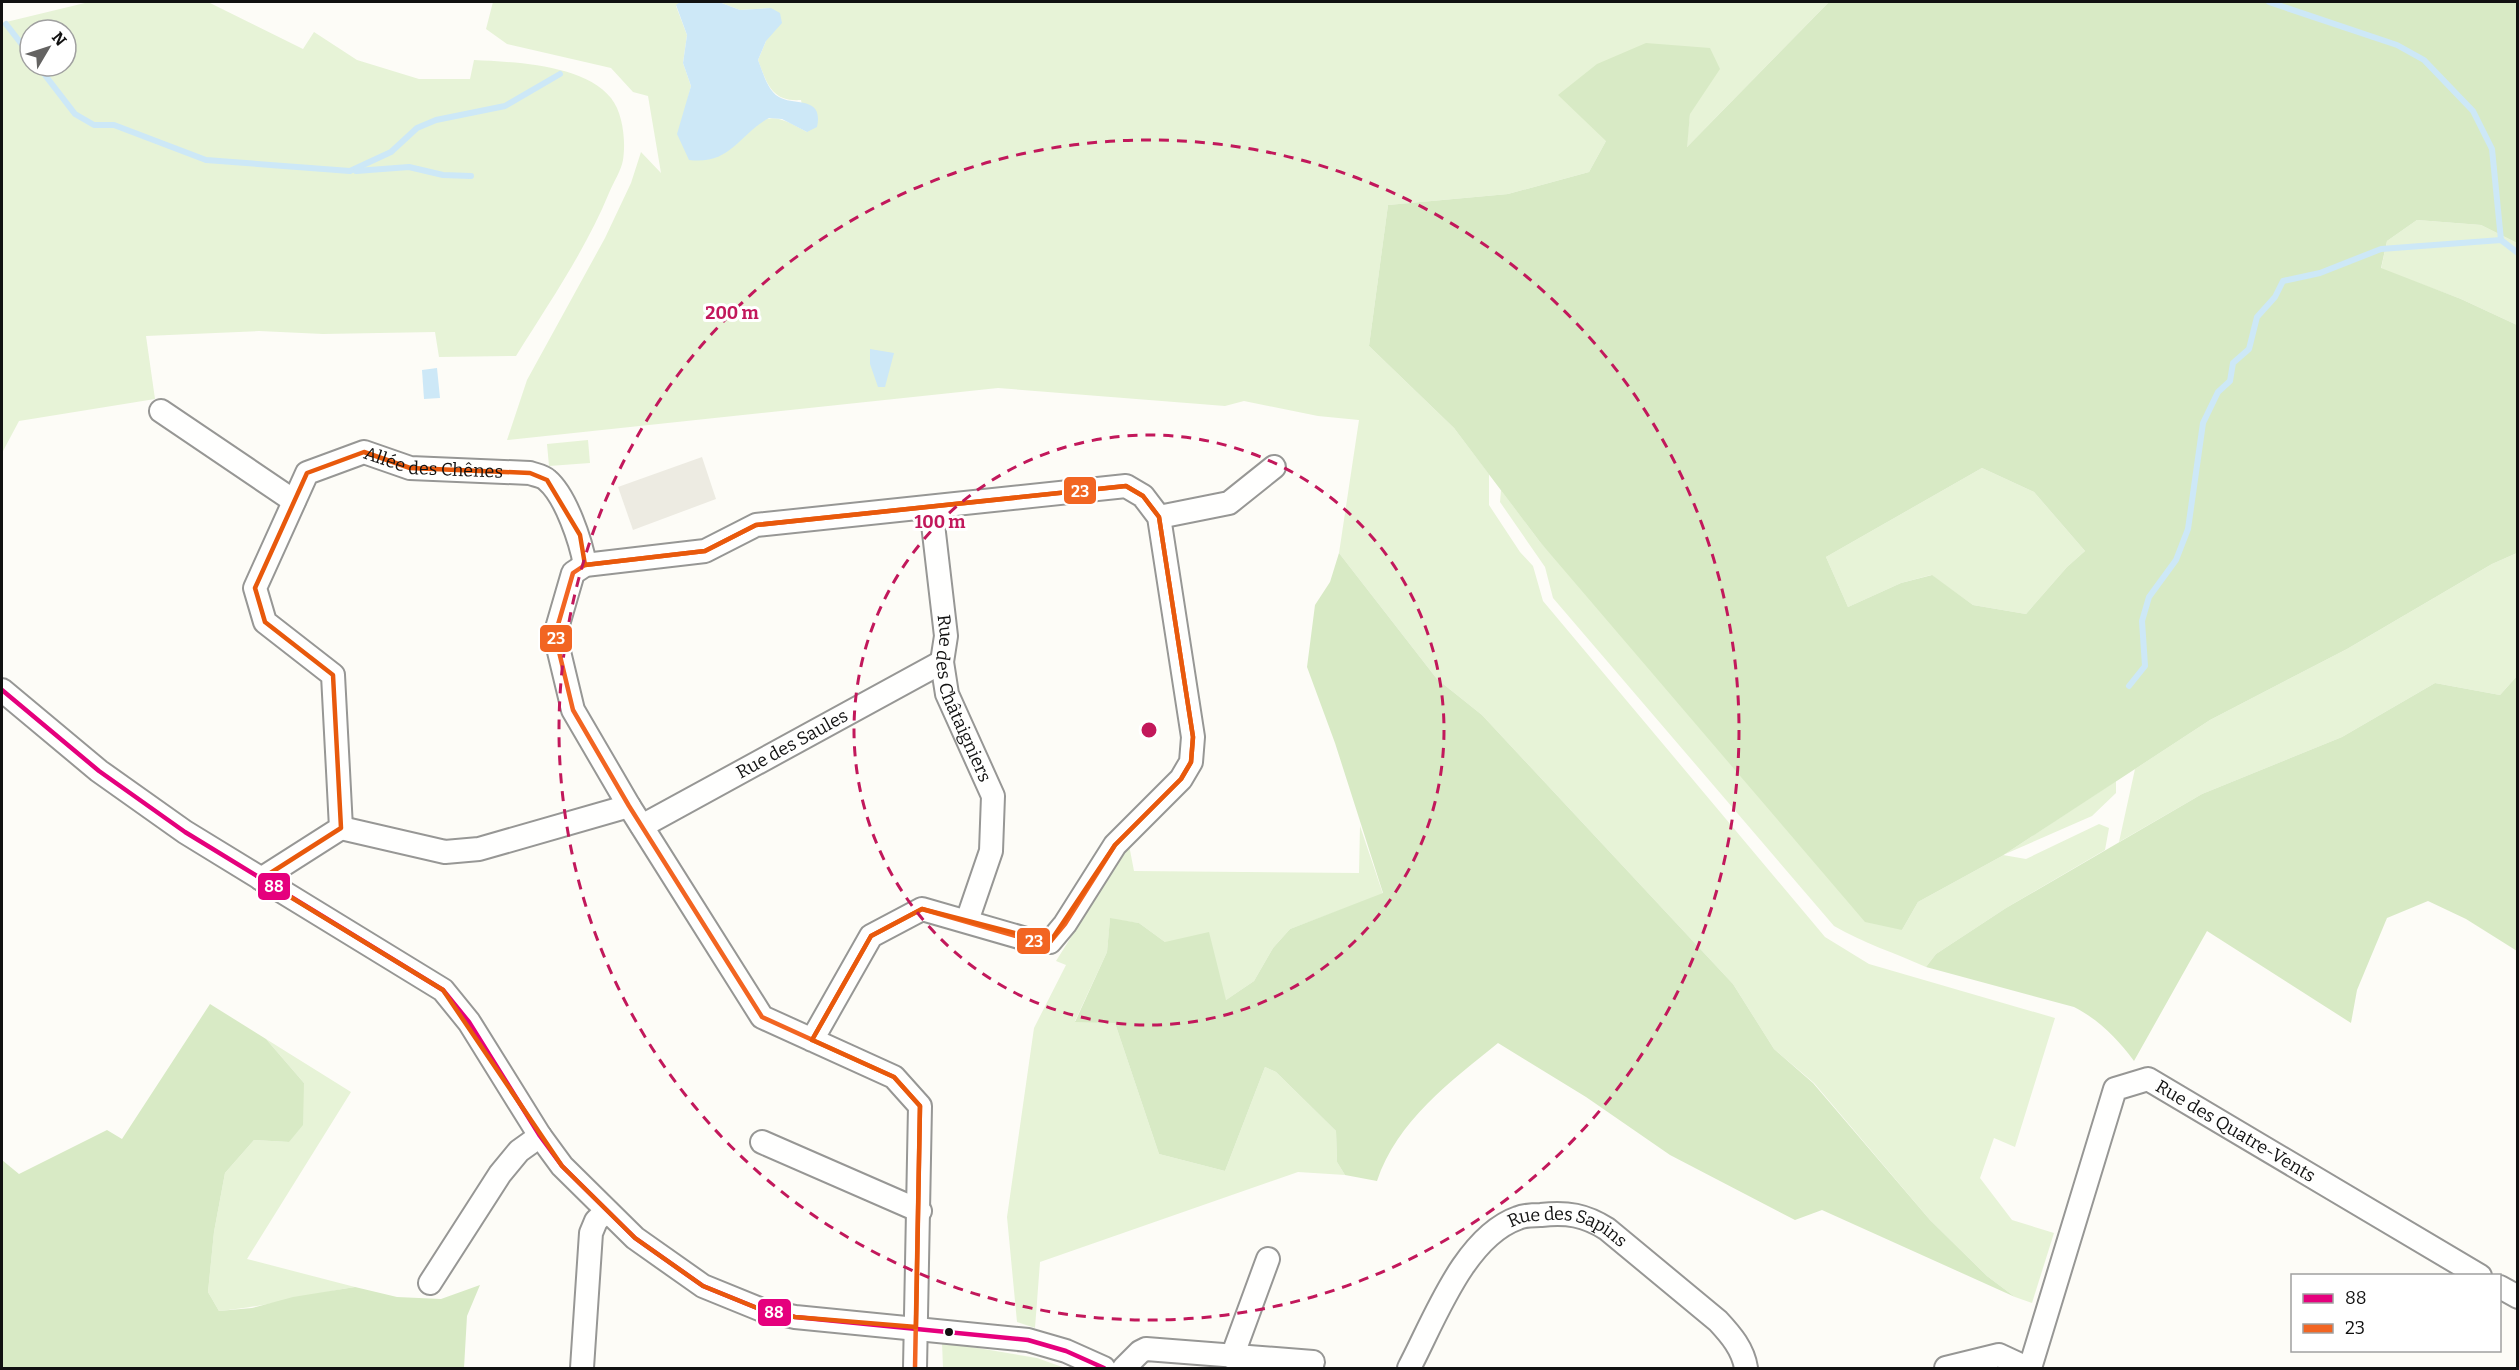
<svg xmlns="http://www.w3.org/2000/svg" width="2519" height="1370" viewBox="0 0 2519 1370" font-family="Bitter,serif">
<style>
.green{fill:#e7f3d7;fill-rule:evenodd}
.forest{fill:#d8eac5;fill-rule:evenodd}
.plaza{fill:#edebe2}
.water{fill:#cde8f7}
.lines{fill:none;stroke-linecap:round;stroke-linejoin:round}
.stream{stroke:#cde8f7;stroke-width:6}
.minor-casing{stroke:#979795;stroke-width:26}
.minor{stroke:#fffffe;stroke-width:22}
.bus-1-casing{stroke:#fff;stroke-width:9}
.bus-2-casing{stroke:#fff;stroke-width:9}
.bus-1{stroke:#e5007d;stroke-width:4.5}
.bus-2{stroke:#f26522;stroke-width:4.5}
.marked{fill:none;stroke:#e8590c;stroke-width:4.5;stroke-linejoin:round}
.ring{fill:none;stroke:#c2185b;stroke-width:3;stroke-dasharray:10 8}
.bus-dot{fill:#111;stroke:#fff;stroke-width:2}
.labels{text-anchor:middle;stroke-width:6;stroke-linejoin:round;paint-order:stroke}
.street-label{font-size:18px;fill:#111;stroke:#fff}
.centre{fill:#c2185b;stroke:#fff;stroke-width:3}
.ring-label{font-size:18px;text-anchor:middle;font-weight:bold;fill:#c2185b;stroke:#fff;stroke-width:6;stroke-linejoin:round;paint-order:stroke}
.line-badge{stroke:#fff;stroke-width:2}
.badge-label{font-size:16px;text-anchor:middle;font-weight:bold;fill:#fff}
</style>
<rect width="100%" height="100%" fill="#fdfcf7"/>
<g class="green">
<path d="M89,2h119l95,47 11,-17 43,28 62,19h51l4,-19c39,2 110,4 137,38 12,15 15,43 12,62 -2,11 -10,23 -14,33 -24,58 -60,110 -93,163l-77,1 -4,-25 -112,2 -64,-3 -113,5 9,63 -136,22 -17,32v-430zM30,30h36v36h-36z"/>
<path d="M493,2h187l-4,4 11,29 -4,28 8,23 -5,20 76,15c15,-8 31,4 45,11l-6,-32c-29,2 -34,-16 -43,-40l8,-19 5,-33 -31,2 -21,-8h1110l-143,146 4,-34 -84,27 -17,31 -81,22 -120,11 -19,141 85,82 35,46v31l31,47 13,14 10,35 282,336 44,27 186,54 -40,129 -21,-9 -14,40 32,42 42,13 -22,70 -17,-6 -28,-21 -57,-56 -116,-137 -40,-34 -41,-65 -251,-269 -45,-36 -98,-126 20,-133 -41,-4 -74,-15 -19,5 -227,-18 -491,52 20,-60 78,-142 26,-55 10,-31 20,21 -13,-77 -15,-4 -22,-24 -104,-24 -21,-15z"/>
<path d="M2417,220l64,5 36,18v82l-56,-26 -80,-30 6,-28z"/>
<path d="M588,440l2,23 -41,3 -2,-22z"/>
<path d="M1982,468l52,24 51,59 -18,16 -41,47 -53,-9 -42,-30 -30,8 -53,24 -22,-50z"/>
<path d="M1501,490l39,52 362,388 16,-28 84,-46 114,-75v12l-24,23 -89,39 23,4 73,-35 10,4 -4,22 -99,58 -70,46 -10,13c-31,-14 -63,-24 -92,-41l-281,-328 -8,-31 -45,-65z"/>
<path d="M2517,553v123l-17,19 -65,-12 -93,54 -140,57 -83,48 16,-73 75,-49 137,-71 145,-85z"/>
<path d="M1360,826l23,68 -93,35 -17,19 -19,33 -28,19 -61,-58 -26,-19 -29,-4 -3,33 -32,69 40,2 44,131 66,17 40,-104 11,5 60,59 1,31 8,13 -47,-3 -258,90 -5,66 -18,-6 -10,-105 27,-189 32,-63 -10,-4 73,-116 5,26 225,2z"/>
<path d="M266,1039l85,53 -104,167 108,28c-45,7 -90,20 -136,24l-11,-19 6,-60 11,-59 29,-33 35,2 15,-59z"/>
<path d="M942,1342l95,16 28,10h-122z"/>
</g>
<g class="forest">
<path d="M1829,2h688v241l-36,-18 -64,-5 -30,21 -6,27 80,31 56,26v228l-25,11 -145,85 -137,71 -208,136 -84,46 -16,28 -37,-8 -325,-380 -86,-114 -85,-82 19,-141 120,-11 81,-22 17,-31 -48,-46 39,-31 49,-21 64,5 10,21 -30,45 -3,33zM1982,468l52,24 51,59 -18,16 -41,47 -53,-9 -41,-30 -31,8 -53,24 -22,-50z"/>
<path d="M1339,553l98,126 45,36 251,269 41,65 39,34 117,137 57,56 28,21 -193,-87 -27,10 -125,-65 -84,-58 -88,-54c-47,38 -101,78 -121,138l-32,-6 -8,-13 -1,-31 -60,-59 -11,-5 -40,104 -66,-17 -44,-131 -40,-1 32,-70 3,-34 29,5 26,19 44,-10 17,68 28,-19 19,-33 17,-19 93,-36 -48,-150 -28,-76 8,-62 15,-23z"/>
<path d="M2517,676v275l-51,-32 -38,-18 -41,17 -30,72 -6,33 -144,-92 -73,130c-17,-23 -35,-41 -60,-54l-148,-40 10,-13 70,-46 196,-114 140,-57 93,-54 65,12z"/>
<path d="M210,1004l56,35 38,44 -1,42 -14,17 -35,-2 -29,33 -11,59 -6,60 11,19 33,-3 41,-11 62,-10 42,10 44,2 39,-14 -13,31 -3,52h-462v-208l17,14 88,-44 15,9z"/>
</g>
<path class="plaza" d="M702,457l14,42 -83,31 -15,-43z"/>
<g class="water">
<path d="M680,2h39l21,8 31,-2 9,5 2,10 -16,18 -8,19c5,12 9,30 21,37 14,9 45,-2 38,30l-10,5 -25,-13 -13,-1c-31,17 -38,47 -80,42l-12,-26 14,-48 -8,-23 4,-28 -11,-30z"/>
<path d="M870,349l24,4 -9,34h-7l-8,-23z"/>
<path d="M437,368l3,30 -16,1 -2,-29z"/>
</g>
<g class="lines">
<g class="stream">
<path d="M2269,2l128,43 27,15 49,51 19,38 9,91"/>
<path d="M6,24l24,31"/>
<path d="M38,66l37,48 19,11h20l92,35 144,11 41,-19 26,-24 19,-8 69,-14 55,-32"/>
<path d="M356,171l53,-4 34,8 28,1"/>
<path d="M2129,686l16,-20 -3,-45 7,-24 27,-37 12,-31 15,-106 15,-31 12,-11 3,-18 16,-14 8,-32 18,-20 8,-16 37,-8 61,-24 120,-9 17,13"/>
</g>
<defs>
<g id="minor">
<path d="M161,411l133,90"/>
<path id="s1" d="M931,507l15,129 -4,26 5,32 46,102 -2,55 -24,70"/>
<path d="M1159,517l70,-14 45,-36"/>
<path d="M2,690l97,81 86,61 258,158 26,32 71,114 22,30 73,72 68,48 59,24 33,7 233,23 38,11 38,17"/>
<path id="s2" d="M642,826l300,-164"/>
<path d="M341,828l104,24 34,-3 150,-43"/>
<path id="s3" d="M261,879l80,-51 -8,-153 -68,-53 -10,-34 52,-115 57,-21 46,16 120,5c5,2 13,3 17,7 19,16 34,62 38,85"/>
<path d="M812,1040l59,-104 51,-27 111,32 17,1 15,-18 50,-79 66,-66 10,-17 2,-25 -34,-220 -16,-21 -17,-10 -370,39 -51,26 -120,14 -12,8 -18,62 18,75 56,96 133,211 132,60 26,29 -5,262"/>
<path d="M762,1142l158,69"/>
<path d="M430,1283l70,-109 19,-23 21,-15"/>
<path d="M2500,1287l18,10"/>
<path d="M1232,1357l36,-98"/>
<path d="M582,1368l9,-135 5,-12 10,-10"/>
<path d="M1124,1368l16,-16 6,-3 167,13"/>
<path id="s4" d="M1409,1368c25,-47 55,-131 109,-150 7,-3 16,-3 23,-3 26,-3 44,0 66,14l111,92c13,14 25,28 28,47"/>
<path d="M1946,1368l53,-13 28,13"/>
<path id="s5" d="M2030,1368l85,-279 33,-10 332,197"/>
</g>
</defs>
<use href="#minor" class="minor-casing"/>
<use href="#minor" class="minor"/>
<defs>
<path id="bus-1" d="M2,690l97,81 86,61 258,158 26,32 71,114 22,30 73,72 68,48 59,24 33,7 233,23 38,11 38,17"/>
<path id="bus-2" d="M812,1040l59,-104 51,-27 111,32 17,1 15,-18 50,-79 66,-66 10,-17 2,-25 -34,-220 -16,-21 -17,-10 -370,39 -51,26 -120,14 -12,8 -18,62 18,75 56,96 133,211 132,60 26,29 -5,262"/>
</defs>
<use href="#bus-1" class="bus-1-casing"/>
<use href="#bus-2" class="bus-2-casing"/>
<use href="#bus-1" class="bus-1"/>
<use href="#bus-2" class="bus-2"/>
</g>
<path class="marked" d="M364,452l46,16 120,5 17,7 33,55 5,30 120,-14 51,-26 370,-39 17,10 16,21 34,220 -2,25 -10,17 -66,66 -65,97 -128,-33 -51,27 -59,104 82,37 26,29 -4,221 -121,-10 -33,-7 -59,-24 -68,-48 -73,-72 -119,-176 -182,-111 80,-51 -8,-153 -68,-53 -10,-34 52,-115z"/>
<g class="ring">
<circle cx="1149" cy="730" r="295"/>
<circle cx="1149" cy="730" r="590"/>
</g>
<circle class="bus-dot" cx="949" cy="1332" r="5"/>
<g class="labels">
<g class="street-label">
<text dy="6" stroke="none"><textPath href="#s3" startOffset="628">Allée des Chênes</textPath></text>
<text dy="6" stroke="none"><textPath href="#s1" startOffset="196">Rue des Châtaigniers</textPath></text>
<text dy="6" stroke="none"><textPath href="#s2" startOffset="171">Rue des Saules</textPath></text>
<text dy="6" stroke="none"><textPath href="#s5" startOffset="428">Rue des Quatre-Vents</textPath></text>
<text dy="6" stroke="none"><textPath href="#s4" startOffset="242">Rue des Sapins</textPath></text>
</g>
</g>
<circle cx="1149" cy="730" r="9" class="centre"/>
<g class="ring-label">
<text x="732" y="319">200 m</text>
<text x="940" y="528">100 m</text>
</g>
<g class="line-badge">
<rect x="1063" y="476" width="34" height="29" rx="6" fill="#f26522"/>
<rect x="539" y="624" width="34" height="29" rx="6" fill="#f26522"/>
<rect x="257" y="872" width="34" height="29" rx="6" fill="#e5007d"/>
<rect x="1016" y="927" width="35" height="28" rx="6" fill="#f26522"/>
<rect x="757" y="1298" width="35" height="29" rx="6" fill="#e5007d"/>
</g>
<g class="badge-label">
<text x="1080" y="497">23</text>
<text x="556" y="644">23</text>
<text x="274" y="892">88</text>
<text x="1034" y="947">23</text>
<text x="774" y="1318">88</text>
</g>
<rect width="2519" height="1370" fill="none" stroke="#111111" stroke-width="6"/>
<rect x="2291" y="1274" width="210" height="78" fill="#ffffff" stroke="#a0a0a0" stroke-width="1.5"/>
<rect x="2303" y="1294" width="30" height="9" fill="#e5007d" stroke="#a0a0a0" stroke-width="1.5"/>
<text x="2345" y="1304" font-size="18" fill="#111111">88</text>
<rect x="2303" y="1324" width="30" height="9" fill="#f26522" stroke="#a0a0a0" stroke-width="1.5"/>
<text x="2345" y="1334" font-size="18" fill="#111111">23</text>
<g transform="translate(48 48) rotate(51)"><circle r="28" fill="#ffffff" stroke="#a0a0a0" stroke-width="1.5"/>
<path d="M0-4.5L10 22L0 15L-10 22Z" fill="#646362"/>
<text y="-9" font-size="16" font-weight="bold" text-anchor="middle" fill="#111111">N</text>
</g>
</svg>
